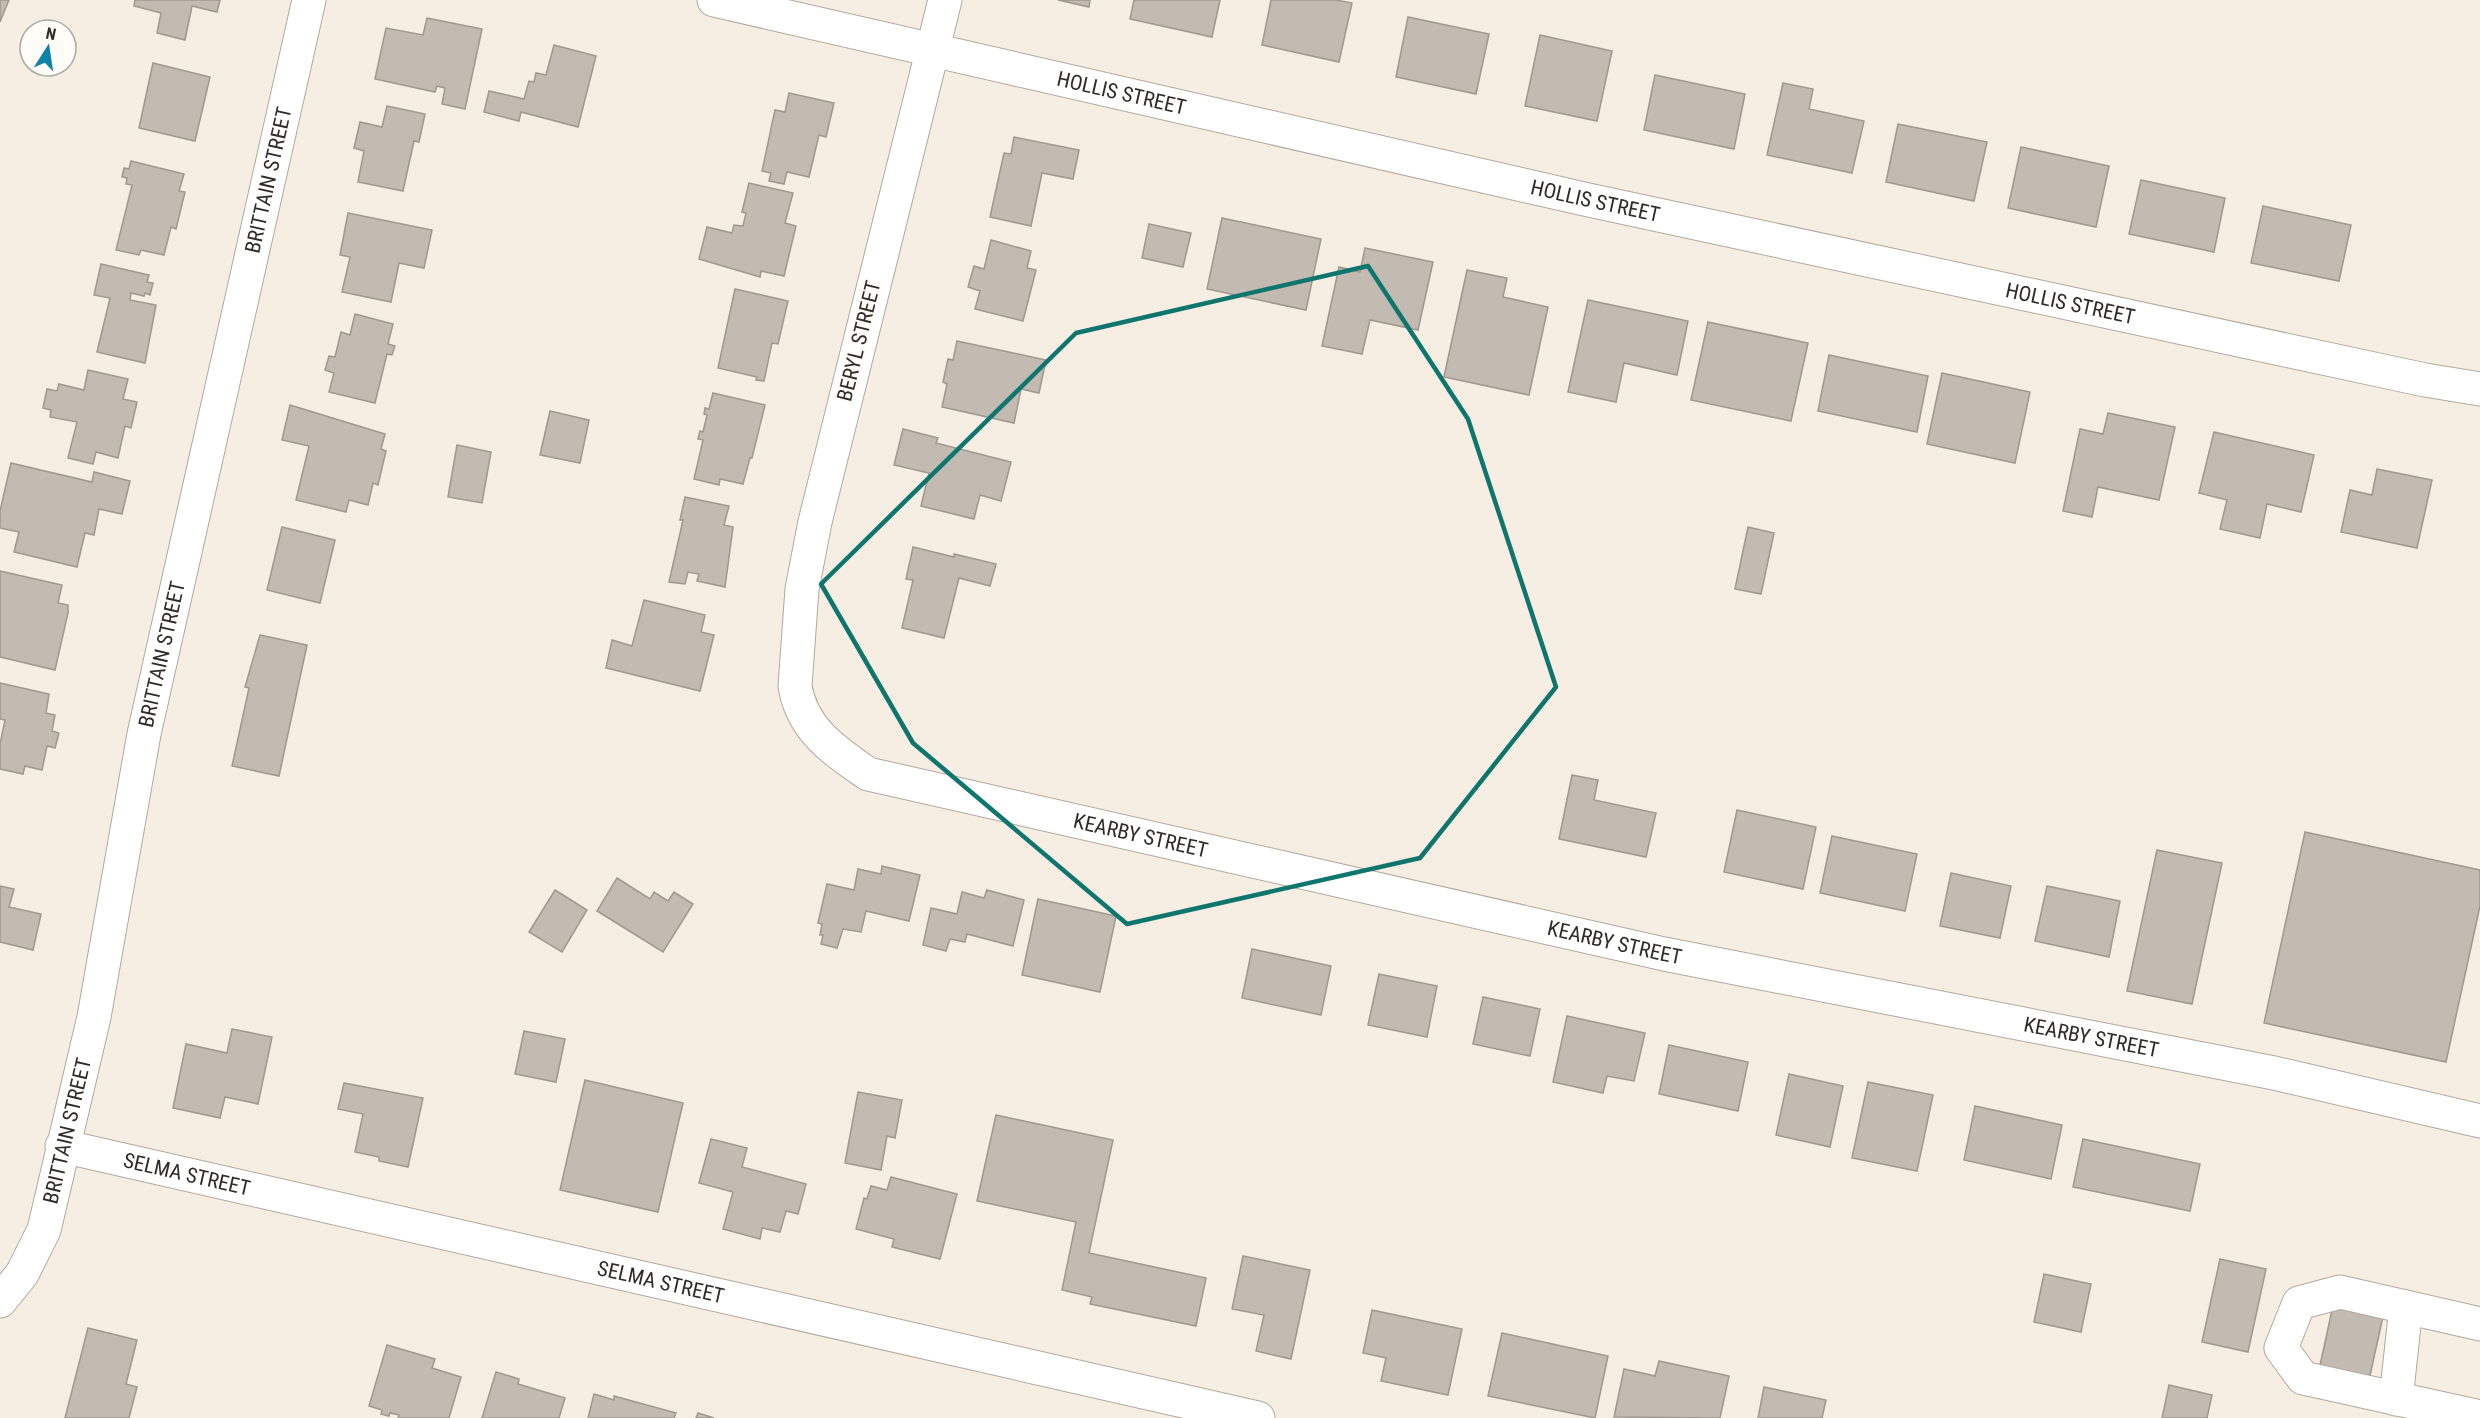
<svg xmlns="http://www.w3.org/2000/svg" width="2480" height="1418" viewBox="0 0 2480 1418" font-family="'Roboto Condensed',sans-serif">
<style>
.building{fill:#c3bab1;stroke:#a0988f;stroke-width:1.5}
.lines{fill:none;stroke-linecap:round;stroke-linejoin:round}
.minor-casing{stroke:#b1a99f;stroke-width:35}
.minor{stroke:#fff;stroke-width:33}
.marked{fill:none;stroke:#0f766e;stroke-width:4.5;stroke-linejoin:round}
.labels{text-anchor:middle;stroke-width:5;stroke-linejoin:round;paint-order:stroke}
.street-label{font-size:21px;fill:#2e2b28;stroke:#fffbf7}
</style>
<rect width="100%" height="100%" fill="#f6ede3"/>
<g class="building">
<path d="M0,0h9l-9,22z"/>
<path d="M135,0h85l-3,12 -25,-6 -7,34 -28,-7 4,-20 -27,-7z"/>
<path d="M1058,0h32l-1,7z"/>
<path d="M1134,0h86l-8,37 -82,-18z"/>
<path d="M1271,0h65l16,3 -13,59 -77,-17z"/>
<path d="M1408,17l81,17 -13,60 -80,-17z"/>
<path d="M427,18l55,11 -17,80 -23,-5 3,-16 -8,-2 -2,6 -60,-13 11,-51 37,7z"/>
<path d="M1540,35l72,16 -15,70 -72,-15z"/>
<path d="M554,45l42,11 -18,71 -57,-15 -2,9 -35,-9 5,-21 35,8 5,-18 5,1 2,-9 10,2z"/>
<path d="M153,63l57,14 -15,64 -56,-13z"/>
<path d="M1655,75l90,19 -11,55 -90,-19z"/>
<path d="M1783,83l30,6 -4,20 55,12 -12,52 -85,-18z"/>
<path d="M789,93l45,10 -8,34 -7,-2 -10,42 -22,-5 -3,12 -15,-3 2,-8 -9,-2 13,-61 10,2z"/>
<path d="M387,106l38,8 -6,28 -5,-1 -11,50 -45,-9 6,-31 -10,-3 6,-26 22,5z"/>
<path d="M1898,124l89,18 -13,59 -88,-19z"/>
<path d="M1014,137l65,13 -6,29 -31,-6 -11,53 -41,-9 14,-64 7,1z"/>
<path d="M2021,147l88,19 -13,61 -88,-19z"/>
<path d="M131,161l53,13 -5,17 6,1 -9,37 -5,-2 -7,28 -23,-5 -2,5 -23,-5 16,-65 -6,-1 1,-6 -5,-1 2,-9 5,1z"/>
<path d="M2141,180l84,18 -11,54 -85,-18z"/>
<path d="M749,183l44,10 -8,30 11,3 -12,50 -23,-5 -1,6 -61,-18 8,-32 25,6 2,-8 9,1 3,-13 -4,-1z"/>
<path d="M2263,206l88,19 -12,56 -88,-18z"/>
<path d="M348,213l84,17 -8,38 -25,-5 -8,39 -49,-10 8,-35 -10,-2z"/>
<path d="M1222,218l99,21 -15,71 -99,-21z"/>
<path d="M1149,224l42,9 -8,34 -41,-9z"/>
<path d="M991,240l40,11 -4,17 9,2 -13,51 -48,-12 5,-18 -12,-4 6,-21 10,3z"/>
<path d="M1365,248l68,14 -15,68 -48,-10 -8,34 -40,-8 17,-79 21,5z"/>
<path d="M101,264l48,11 -2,7 6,1 -3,12 -5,-2 -1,3 -13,-3 -1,7 26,5 -11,58 -48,-11 13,-54 -16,-3z"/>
<path d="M1467,270l40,8 -4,19 45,10 -19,88 -85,-18z"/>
<path d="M735,289l53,12 -10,43 -6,-1 -8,38 -8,-1 1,-3 -39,-9z"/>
<path d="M1588,300l100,21 -11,54 -53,-12 -8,39 -48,-10z"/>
<path d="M355,314l38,10 -5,20 7,2 -3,9 -5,-1 -12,49 -46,-11 5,-19 -9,-3 4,-14 6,1 6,-25 9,3z"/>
<path d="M1708,322l100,21 -17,78 -100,-21z"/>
<path d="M957,341l89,19 -7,33 -18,-4 -7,34 -72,-16 5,-23 -4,-2 5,-23 5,1z"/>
<path d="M1829,355l99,21 -11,56 -99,-21z"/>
<path d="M88,370l40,9 -5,20 14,3 -6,26 -6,-2 -7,32 -22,-6 -3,12 -25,-6 9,-36 -27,-5 1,-7 -8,-2 4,-19 10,2 2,-7 25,6z"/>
<path d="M1942,373l88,19 -15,71 -88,-19z"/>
<path d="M713,393l52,12 -13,53h-2l-7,26 -23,-5 -1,6 -25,-6 9,-39 -5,-1 2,-8 3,1 4,-17 -3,-1 1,-6 4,1z"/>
<path d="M290,405l95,29 -4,15 5,2 -8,34 -5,-2 -5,22 -19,-5 -3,12 -50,-12 13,-54 -27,-6z"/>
<path d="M550,411l39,9 -9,43 -40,-8z"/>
<path d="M2108,413l67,14 -16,73 -61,-13 -6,30 -29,-6 17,-82 23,5z"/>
<path d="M903,429l35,9 -2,5 75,19 -10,39 -21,-6 -6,24 -53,-13 8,-33 -35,-8z"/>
<path d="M2214,432l100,23 -13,57 -34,-8 -7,34 -40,-9 7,-29 -28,-7z"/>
<path d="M457,445l34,7 -9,51 -34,-6z"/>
<path d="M11,463l81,19 2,-10 36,9 -8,33 -23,-5 -5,26 -9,-2 -8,34 -63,-15 5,-20 -19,-4v-17z"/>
<path d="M2377,469l55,11 -15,68 -76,-16 9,-42 22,5z"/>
<path d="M685,497l44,9 -5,19 9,2 -8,60 -28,-6 2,-7 -11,-2 -3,12 -16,-2 14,-62h-3z"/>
<path d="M282,527l53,13 -15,63 -53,-13z"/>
<path d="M1748,527l26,6 -13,61 -26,-5z"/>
<path d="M913,547l41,10v-3l42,10 -6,22 -31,-8 -15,60 -42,-10 11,-48 -7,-1z"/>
<path d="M0,571l62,14 -4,18 10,2v8l-13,57 -55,-13z"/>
<path d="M644,600l61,15 -4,17 13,3 -14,56 -94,-23 6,-28 20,6z"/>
<path d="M260,635l47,10 -28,131 -47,-10 17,-78 -4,-1z"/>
<path d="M0,683l49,11 -3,19 9,2 -3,16 7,2 -4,15 -8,-2 -5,24 -17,-4 -2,8 -23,-5v-25l5,-24 -5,-1z"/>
<path d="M1572,775l26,5 -4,20 62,13 -10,44 -87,-18z"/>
<path d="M1737,810l79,17 -13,62 -79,-17z"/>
<path d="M2305,832l175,38v36l-34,156 -182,-39z"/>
<path d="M1832,836l85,18 -12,57 -85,-18z"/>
<path d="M2157,850l65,13 -30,141 -65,-13z"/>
<path d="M882,866l38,9 -11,46 -43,-10 -5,21 -18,-3 -6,19 -16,-4 2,-9h-3l2,-11 -4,-1 9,-39 27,6 4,-21 23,5z"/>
<path d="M1951,873l60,13 -11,52 -60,-12z"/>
<path d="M617,878l33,21 4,-7 14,9 6,-9 19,12 -30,48 -66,-41z"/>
<path d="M0,886l14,3 -5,18 32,7 -8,36 -33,-8z"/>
<path d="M2047,886l73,15 -11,56 -74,-16z"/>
<path d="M555,890l32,20 -25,42 -33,-20z"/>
<path d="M987,890l37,10 -11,46 -46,-12 -2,8 -15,-3 -4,12 -23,-6 8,-37 26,6 5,-22 22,6z"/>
<path d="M1038,899l78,17 -16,76 -78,-17z"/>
<path d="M1252,949l79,17 -10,49 -79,-17z"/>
<path d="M1379,974l58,12 -10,51 -59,-12z"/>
<path d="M1483,997l57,12 -10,47 -57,-12z"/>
<path d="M1567,1016l78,17 -11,48 -27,-5 -4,17 -50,-11z"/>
<path d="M232,1029l40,8 -14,67 -33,-7 -5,21 -47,-10 13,-64 41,9z"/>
<path d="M524,1031l41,8 -9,43 -41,-8z"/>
<path d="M1669,1045l79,17 -10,49 -79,-17z"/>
<path d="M1789,1074l54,12 -13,61 -54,-12z"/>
<path d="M585,1080l98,23 -25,109 -98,-22z"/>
<path d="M1868,1082l65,13 -16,76 -65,-13z"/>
<path d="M344,1083l79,15 -15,69 -29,-6v-4l-24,-5 8,-38 -25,-5z"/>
<path d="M858,1092l44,8 -7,38 -8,-2 -6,34 -36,-7z"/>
<path d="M1975,1106l87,19 -11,54 -87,-19z"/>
<path d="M996,1115l117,25 -24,113 117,25 -10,48 -106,-22 2,-7 -30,-7 14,-68 -99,-21z"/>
<path d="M711,1139l36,9 -5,19 64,17 -8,30 -12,-3 -6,21 -18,-4 -2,11 -37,-10 10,-37 -34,-9z"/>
<path d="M2083,1139l117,25 -10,47 -117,-24z"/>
<path d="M891,1177l66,17 -17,65 -48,-12 2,-8 -38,-10 8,-31 3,1 4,-13 16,4z"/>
<path d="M1243,1256l67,14 -19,89 -35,-8 8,-36 -32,-6z"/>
<path d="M2220,1259l46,10 -18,83 -46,-10z"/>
<path d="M2044,1274l47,10 -10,48 -47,-10z"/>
<path d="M2334,1301l50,11 -15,68 -50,-10z"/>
<path d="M1372,1310l90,19 -14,66 -67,-14 5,-23 -23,-5z"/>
<path d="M88,1328l49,12 -11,44 11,3 -8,31h-64z"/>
<path d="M1502,1333l106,23 -13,62 -107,-22z"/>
<path d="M387,1345l48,14 -3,9 29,9 -12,41h-51l1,-3 -9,-2 -1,3 -8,-2 1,-4 -13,-4z"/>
<path d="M1659,1361l70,15 -9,42 -106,-1 10,-48 31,7z"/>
<path d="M496,1372l23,7 -1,5 47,14 -6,20h-77z"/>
<path d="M2169,1385l43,10 -5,23h-45z"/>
<path d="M1764,1387l62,13 -4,18h-64z"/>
<path d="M594,1394l20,6v-4l62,17 -2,5h-86z"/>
<path d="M698,1413l16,5h-18z"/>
</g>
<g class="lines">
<defs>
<g id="minor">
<path id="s1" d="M714,0l870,199 841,181 55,9"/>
<path id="s2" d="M945,0l-130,522 -13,67 -7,97c7,44 40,65 73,88l796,180 610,119 206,48"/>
<path id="s3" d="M62,1146l1196,272"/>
<path id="s4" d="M0,1301l22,-27 22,-44 50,-213 50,-283 165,-734"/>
<path d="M2480,1324l-140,-32 -41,11 -18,45 22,30 177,39"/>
<path d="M2396,1399l10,-92"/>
</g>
</defs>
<use href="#minor" class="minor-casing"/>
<use href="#minor" class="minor"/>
</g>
<path class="marked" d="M1368,266l100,153 88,268 -136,171 -293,66 -214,-181 -92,-159 255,-251z"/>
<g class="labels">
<g class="street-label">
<text dy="7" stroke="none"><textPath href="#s1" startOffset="418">HOLLIS STREET</textPath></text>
<text dy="7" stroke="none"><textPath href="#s4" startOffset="1158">BRITTAIN STREET</textPath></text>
<text dy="7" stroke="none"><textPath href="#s1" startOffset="904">HOLLIS STREET</textPath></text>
<text dy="7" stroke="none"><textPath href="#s1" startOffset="1390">HOLLIS STREET</textPath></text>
<text transform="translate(859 341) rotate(-76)" y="7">BERYL STREET</text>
<text dy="7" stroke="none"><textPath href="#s4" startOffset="672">BRITTAIN STREET</textPath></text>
<text dy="7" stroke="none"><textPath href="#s2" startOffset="1101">KEARBY STREET</textPath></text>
<text dy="7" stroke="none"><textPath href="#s2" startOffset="1587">KEARBY STREET</textPath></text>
<text dy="7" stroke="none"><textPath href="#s2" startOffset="2073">KEARBY STREET</textPath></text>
<text dy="7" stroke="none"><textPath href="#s4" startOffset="186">BRITTAIN STREET</textPath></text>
<text dy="7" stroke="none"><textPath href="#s3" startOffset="128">SELMA STREET</textPath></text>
<text dy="7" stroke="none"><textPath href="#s3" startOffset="614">SELMA STREET</textPath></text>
</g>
</g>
<g transform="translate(48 48) rotate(12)"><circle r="28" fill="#fffbf7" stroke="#aba8a4" stroke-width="1.5"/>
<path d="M0-4.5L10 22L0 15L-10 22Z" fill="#0e82a8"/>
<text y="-9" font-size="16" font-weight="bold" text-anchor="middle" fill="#2e2b28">N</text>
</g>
</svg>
